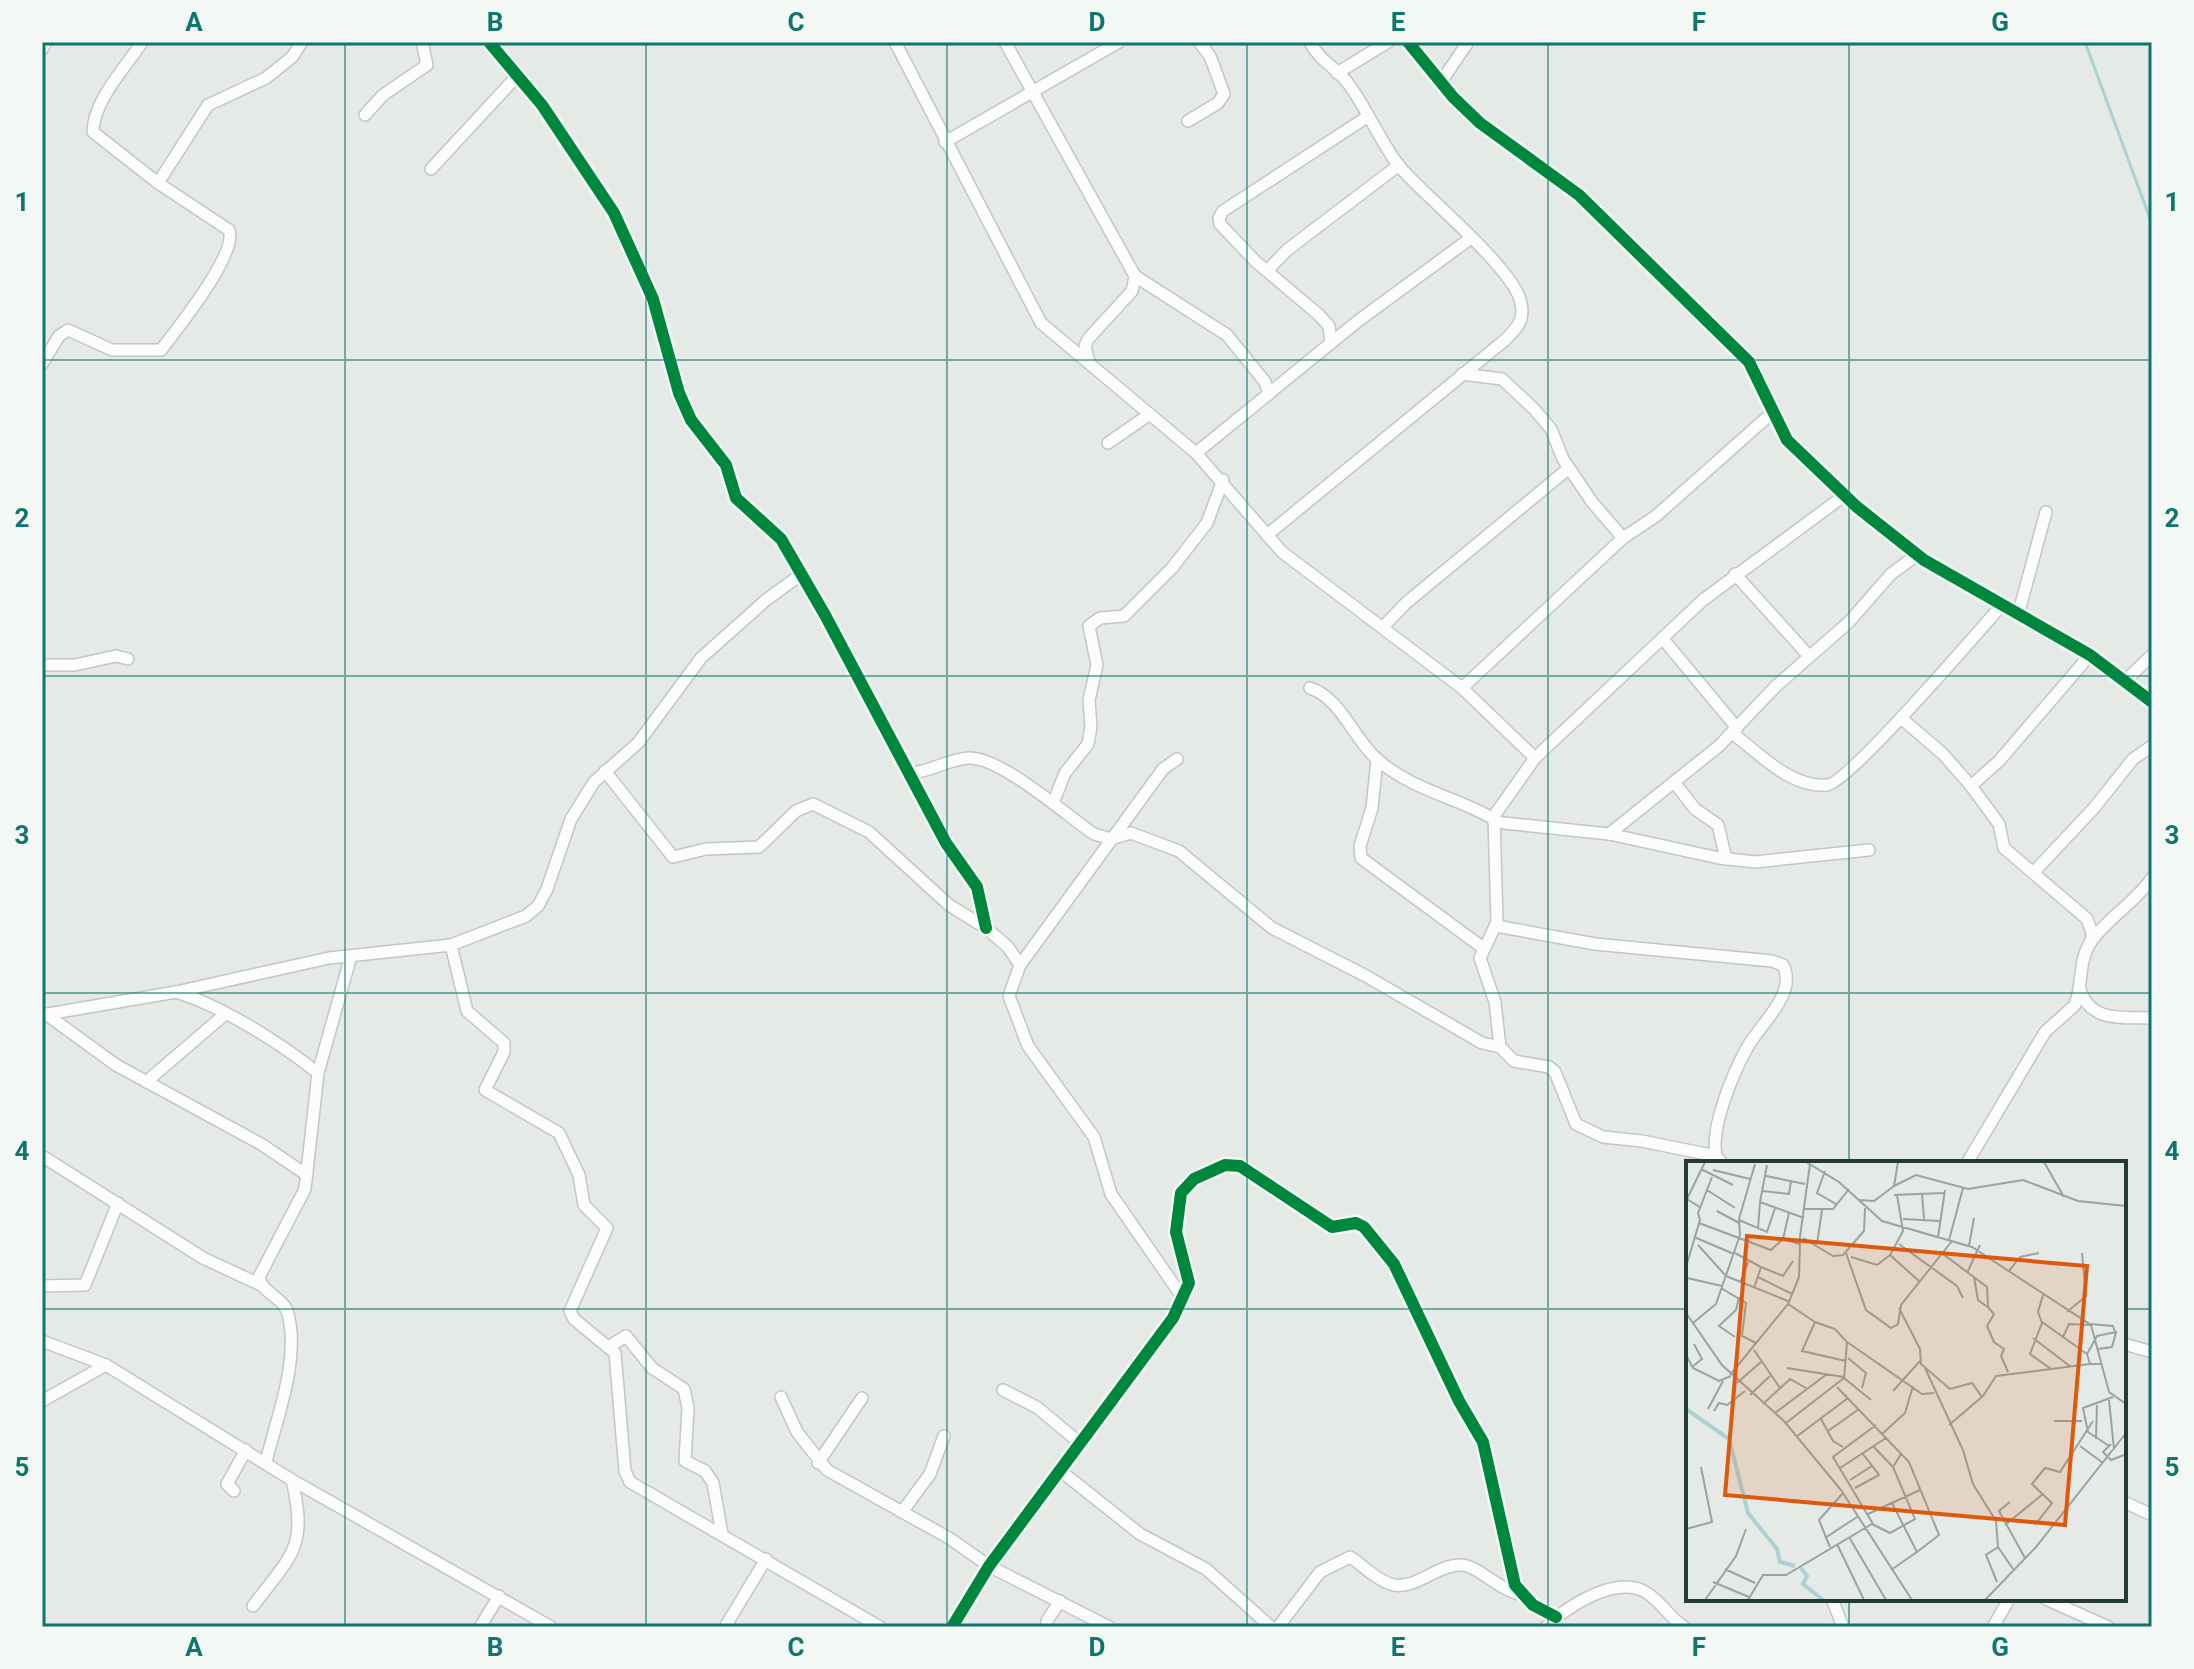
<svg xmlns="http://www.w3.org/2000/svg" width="2194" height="1669" viewBox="0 0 2194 1669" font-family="Roboto,sans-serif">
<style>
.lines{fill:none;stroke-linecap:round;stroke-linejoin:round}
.stream{stroke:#aad2d4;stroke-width:3}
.street-casing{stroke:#c2c7c4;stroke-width:14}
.street{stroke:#fbfcfb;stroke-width:11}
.cycleway-casing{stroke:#f3f8f5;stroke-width:17}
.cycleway{stroke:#00873e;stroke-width:12}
.grid{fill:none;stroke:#0f766e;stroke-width:2;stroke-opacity:0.55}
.inset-river{fill:none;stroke:#aad2d4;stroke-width:4}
.inset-road{fill:none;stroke:#98a49f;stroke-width:2}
.view{fill:#de580e;fill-opacity:0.15;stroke:#de580e;stroke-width:4}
.inset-edge{fill:none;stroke:#243b33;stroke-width:4}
.neatline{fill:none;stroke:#0f766e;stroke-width:3}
.grid-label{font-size:26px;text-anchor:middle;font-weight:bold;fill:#0f766e}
</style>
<rect width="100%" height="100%" fill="#e5eae7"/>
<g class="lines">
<path class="stream" d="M2085,42l67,182"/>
<defs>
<g id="street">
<path d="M489,42l53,63 72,108 39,86 26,94 12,27 35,45 10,33 45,41 44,76 121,228 31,44 9,41"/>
<path d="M895,42l146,281 155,130 86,99 180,136 73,70"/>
<path d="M1005,42l130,234 -3,15 -44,48 -3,7 4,16"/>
<path d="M1408,42l45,55 27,26 99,72 170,167 38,78 70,67 67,53 166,95 62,47"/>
<path d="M42,49l4,-7"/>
<path d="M1337,73l51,-31"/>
<path d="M1441,82l27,-40"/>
<path d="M365,115l18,-20 44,-30 -5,-23"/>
<path d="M1188,121l30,-18 6,-9 -14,-38 -11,-14"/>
<path d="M945,142l174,-100"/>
<path d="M431,169l87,-94"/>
<path d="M158,183l50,-78 58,-27 26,-21 10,-15"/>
<path d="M1268,270l19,-20 112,-85"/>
<path d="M1135,276l92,59 38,47 4,12"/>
<path d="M1331,343l-2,-17 -10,-11 -64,-54 -35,-37 -1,-6 4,-7 144,-94"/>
<path d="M42,364l17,-28 9,-6 44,20h49c16,-21 77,-96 68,-120l-71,-47 -65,-51c0,-31 33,-65 49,-90"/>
<path d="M1462,374l40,5 32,30 17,20 12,30 29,43 31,36"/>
<path d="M1108,443l42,-29"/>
<path d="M1196,453l162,-132 113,-83"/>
<path d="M1267,535l238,-195c11,-11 20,-19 16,-37 -6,-34 -97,-107 -122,-137 -20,-26 -32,-58 -52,-84 -12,-16 -27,-20 -37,-40"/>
<path d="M1735,574l73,81"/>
<path d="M2018,615l28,-103"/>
<path d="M1383,627l23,-24 163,-135"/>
<path d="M1663,639l74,89"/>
<path d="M42,665h33l41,-9 12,3"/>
<path d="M2126,680l26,-25"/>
<path d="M1310,688c31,10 44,52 68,72 34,30 78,37 116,59"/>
<path d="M1462,688l161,-150 33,-22 117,-104"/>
<path d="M1901,718l42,36 28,32 28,38 5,24 83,71 5,14 -1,9"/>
<path d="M1732,733c27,20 58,55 95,52 20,-1 152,-154 174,-179"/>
<path d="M1377,760l-5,48 -12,38 1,12 122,90"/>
<path d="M605,771l68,86 33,-8 53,-2 37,-36 17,-7 56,28 80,73 37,23 22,19 12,18 -11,31 19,50 66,91 17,57 72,104"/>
<path d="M910,773c21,-1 38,-14 59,-15 32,-1 97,57 125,76l17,5 20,-6 48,18 93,77 94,48 116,67 18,4"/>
<path d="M1674,782l21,27 23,16 8,34"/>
<path d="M1971,786l28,-25 91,-106"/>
<path d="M1053,803l12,-30 23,-29 3,-17 -2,-27 8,-35 -8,-39 11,-8 24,-2 48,-48 35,-45 16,-43"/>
<path d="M1494,822l115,12 110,24 36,4 114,-12"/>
<path d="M1609,834l110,-88 57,-60 73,-64 42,-48 26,-19"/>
<path d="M2034,872l60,-64 39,-49 19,-13"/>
<path d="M1496,926l99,18 177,17 11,4c15,29 -24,60 -36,83 -14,25 -37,80 -31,108l6,7"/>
<path d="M451,945l16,66 37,32v9l-19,38 74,43 20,42 5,30 23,23 -37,83 4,8 41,34 10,118 5,11 250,145"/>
<path d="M1020,965l143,-196 14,-10"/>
<path d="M2080,989c10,34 43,28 72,29"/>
<path d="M176,992l153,-34 122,-13 75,-29 12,-10 9,-17 24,-70 23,-37 44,-39 63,-85 65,-58 33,-24"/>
<path d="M46,1014l70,51 145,79 46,31"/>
<path d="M42,1015l134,-23c46,14 104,51 142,81l-13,116 -46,88c3,17 25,20 29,37 12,47 -11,102 -22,148"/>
<path d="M318,1073l33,-117"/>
<path d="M146,1082l78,-67"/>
<path d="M42,1156l161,102 58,27"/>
<path d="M1716,1156l-74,-15 -39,-4 -27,-13 -21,-52 -6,-5 -35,-6 -14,-14 -5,-45 -15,-44 17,-36 -3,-106 41,-58 168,-158 142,-105"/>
<path d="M1967,1163l78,-131 30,-27c8,-20 3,-43 15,-62 16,-24 45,-40 62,-65"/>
<path d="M42,1286l43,-1 33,-82"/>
<path d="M42,1341l64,24 186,115 259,147"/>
<path d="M2124,1344l28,8"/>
<path d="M610,1346l16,-10 26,32 32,21 4,19 -3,53 20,10 8,12 9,51"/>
<path d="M1003,1390l35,18 43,36"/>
<path d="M781,1397l16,35 30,38 122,68 40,28 120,61"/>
<path d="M42,1401l64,-36"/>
<path d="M818,1463l44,-65"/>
<path d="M1062,1472l78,62 66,35 65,58"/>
<path d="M234,1491l-7,-7 19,-34"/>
<path d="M2124,1502l28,13"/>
<path d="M902,1512l28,-38 14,-38"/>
<path d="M1832,1599l11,28"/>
<path d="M2046,1599l62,28"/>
<path d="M253,1606c39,-52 55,-58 39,-126"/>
<path d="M1047,1621l13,-20"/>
<path d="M480,1627l19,-31"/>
<path d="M725,1627l41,-68"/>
<path d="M952,1627l37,-61 184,-248 16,-35 -13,-51 5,-39 13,-14 31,-14 15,1 92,61 24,-4 8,4 30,37 65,137 24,41 32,143 18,20 23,12"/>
<path d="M1278,1627l42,-55 30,-15c12,7 23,21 40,27 25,9 51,-25 77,-18 15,4 33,24 55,29"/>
<path d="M1546,1627c20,-21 72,-53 101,-34 14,9 23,25 37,34"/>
<path d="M1993,1627l16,-28"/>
</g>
</defs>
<use href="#street" class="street-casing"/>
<use href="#street" class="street"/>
<defs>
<g id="cycleway">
<path d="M489,42l53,63 72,108 39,86 26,94 12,27 35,45 10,33 45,41 44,76 121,228 31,44 9,41"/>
<path d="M1408,42l45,55 27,26 99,72 170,167 38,78 70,67 67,53 166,95 62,47"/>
<path d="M952,1627l37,-61 184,-248 16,-35 -13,-51 5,-39 13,-14 31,-14 15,1 92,61 24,-4 8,4 30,37 65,137 24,41 32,143 18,20 23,12"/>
</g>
</defs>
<use href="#cycleway" class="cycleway-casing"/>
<use href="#cycleway" class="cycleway"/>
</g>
<path class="grid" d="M345,42v1585M646,42v1585M947,42v1585M1247,42v1585M1548,42v1585M1849,42v1121M42,360h2110M42,676h2110M42,993h2110M42,1309h1646M2124,1309h28M1849,1599v28"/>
<g transform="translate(1686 1161)">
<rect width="440" height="440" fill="#e5eae7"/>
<path class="inset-river" d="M0,248l43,30 19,74 29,36 3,13 15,4M115,407l6,8 -4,8 20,16"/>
<path class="inset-road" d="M65,1h40M120,1l33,20 43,39 90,26 119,78 18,67 17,12M358,1l20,35M81,4l-7,37 44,16M15,8l32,16M27,9l37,9M139,10l-8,22 19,11M80,15l39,8M208,25l22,-11 52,14 55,-9 55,21 48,5M21,29l28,18M77,30l26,3 2,-13M236,32l2,26M208,34l50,-2M211,34l6,36 -13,24 30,27M174,39l14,1 20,-15 4,-24M15,47l-14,-9 18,-37M118,48h29l16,-20M31,50l22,12M217,58l37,2M53,59l28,12 8,-24M13,62l72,27 12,-11 16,5 11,-80M72,68l2,-27M54,74l-1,-16 16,-55M8,76l40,17M252,76l7,-47M117,77l30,18 10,-1 21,-24 1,-23M97,78l6,-26M263,79l14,-52M131,83l5,-34M213,83l58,42 6,12M12,84l28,31M283,85l5,-28M49,92l26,14 -7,21M160,92l20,57 25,18 7,-4 3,-19 51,-64M257,93l44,33 1,20 6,7 -7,12 7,16 10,7 -3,7 7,16M165,96l26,8 13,-10M0,106l14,-47 -2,-7 14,-36M75,106l22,9 10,-15M323,110l11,-14 19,-4M281,112l13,-28M40,115l62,25M72,116l34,17M288,116l4,23 11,8M1,117l35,8M54,122l9,-23M35,127l25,15 -4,33 14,7M357,134l-5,17 4,11 -12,31 21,15 39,-5M102,143l27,18 -13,29 44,10M213,147l21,41 1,15 29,25 22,-6 10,14M381,151l19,-16 -4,-43M0,152l36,52 62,56 57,69 71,110M356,161l45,32 3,10h11M7,162l23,-19 24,-69M404,163l23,2 2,6M49,176l-16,-11 17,-16 3,-13M377,176l6,-13 22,1M347,177l38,29M161,181l75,52 12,-1M68,189l26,38M401,193l10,-18 19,-4 -4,15 -14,2M0,194l7,13 26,13 12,-5M162,197l18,15 -4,15M6,206l10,-8 -8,-15M101,207l57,9M239,207l38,82 10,34 23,37 2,26 15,22M44,214l58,-71 11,-27 1,-34M158,217l27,22M51,222l24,-21M151,226l72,75 30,73 -22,17M207,230l27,-30M64,234l20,-19M423,239l5,49M77,243l27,-25 16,9M22,248l15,-28M28,250l5,-8 8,2 18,-14M89,252l52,-39M135,258l12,22 10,6M368,260h28M100,262l58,-45 3,-36 -12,-13 -20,-7M263,264l34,-29 13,-20 55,-7M142,270l31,-22M196,273l23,-21 8,-27M110,276l52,-39M410,278l1,-34M425,283l-8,8 8,8 13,-5M394,285l23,17M423,285l-21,-14 -5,-24 30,-11M188,286l19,20M154,307l46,-30M164,319l22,-14M169,327l24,-13 -16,-21M324,341l-11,9 26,47M182,353l52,-24M187,363l-40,-67 43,-32M319,364l38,-31M349,364l17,-22 -20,-19 13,-16 15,4 33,-51M0,368l26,-7 -11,-55M163,376l37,63M139,377l32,-21M151,383l27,56M144,386l-11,-27 24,-27M39,408l30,14M205,409l26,-18 -25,-49M27,421l36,15M311,421l-11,-27 12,-8M19,439l31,-44 10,-27M62,439l15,-25h23l86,-51 18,9 25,-14 -22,-52 8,-13M299,439l51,-53 90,-114"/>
<path class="view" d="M61,75l340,30 -22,259 -340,-30z"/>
<rect width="440" height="440" class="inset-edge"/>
</g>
<rect width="2194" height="1669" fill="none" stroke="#f3f8f5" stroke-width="88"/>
<rect x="44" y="44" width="2106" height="1581" class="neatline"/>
<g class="grid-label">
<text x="194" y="31">A</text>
<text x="495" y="31">B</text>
<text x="796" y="31">C</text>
<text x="1097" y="31">D</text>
<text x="1398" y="31">E</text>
<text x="1699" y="31">F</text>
<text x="2000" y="31">G</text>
<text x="22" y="211">1</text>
<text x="2172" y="211">1</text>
<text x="22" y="527">2</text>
<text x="2172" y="527">2</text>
<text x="22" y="844">3</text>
<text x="2172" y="844">3</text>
<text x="22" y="1160">4</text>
<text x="2172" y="1160">4</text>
<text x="22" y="1476">5</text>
<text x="2172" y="1476">5</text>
<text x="194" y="1656">A</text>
<text x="495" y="1656">B</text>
<text x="796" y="1656">C</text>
<text x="1097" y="1656">D</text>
<text x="1398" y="1656">E</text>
<text x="1699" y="1656">F</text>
<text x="2000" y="1656">G</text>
</g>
</svg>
